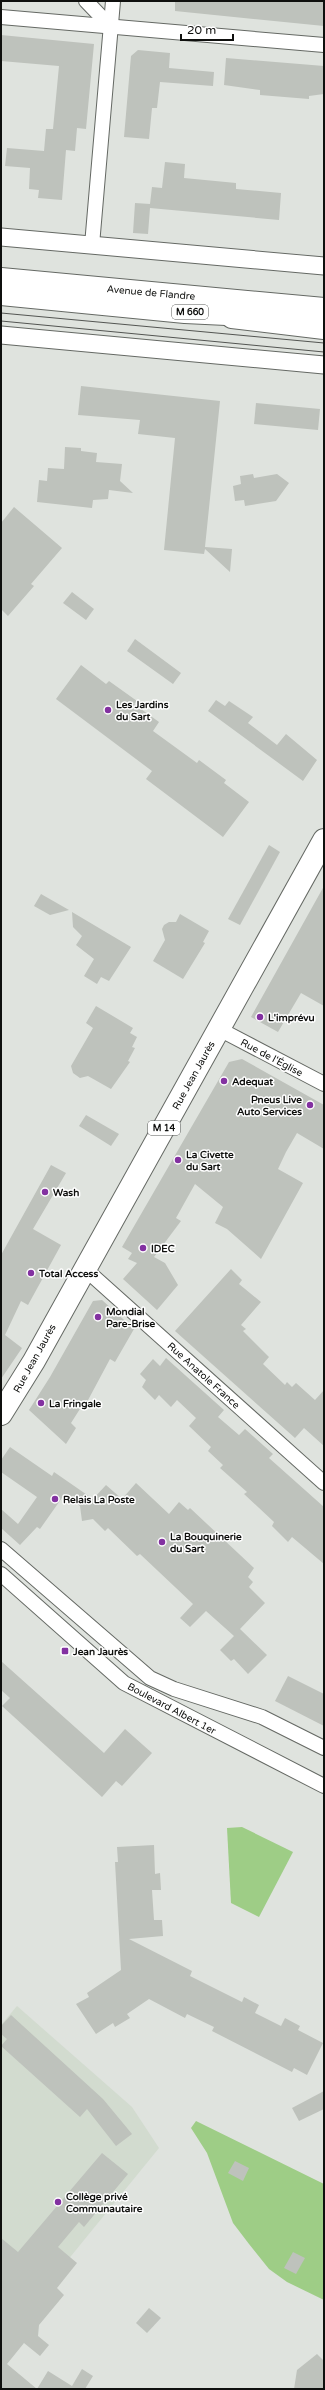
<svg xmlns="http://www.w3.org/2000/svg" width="325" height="2390" viewBox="0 0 325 2390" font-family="'Varela Round',sans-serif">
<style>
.built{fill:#d2dbcf}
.green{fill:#9ecd86}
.building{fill:#bec2bc}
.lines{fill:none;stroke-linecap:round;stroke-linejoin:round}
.minor-casing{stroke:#656964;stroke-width:16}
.tertiary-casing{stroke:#656964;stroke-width:19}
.primary-casing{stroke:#656964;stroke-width:24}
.minor{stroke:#fff;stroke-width:14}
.tertiary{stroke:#fff;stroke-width:17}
.primary{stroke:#fff;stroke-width:22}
.tram{stroke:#535552;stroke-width:1}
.poi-dot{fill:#8331a1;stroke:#fff;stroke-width:1.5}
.labels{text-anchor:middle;stroke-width:3;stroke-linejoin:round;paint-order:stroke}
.shield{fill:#fff;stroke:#575856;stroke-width:1}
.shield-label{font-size:9px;font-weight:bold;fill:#0f100e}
.street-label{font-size:10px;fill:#0f100e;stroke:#fff}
.poi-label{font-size:10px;font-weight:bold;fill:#0f100e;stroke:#fff;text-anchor:start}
</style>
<rect width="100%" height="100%" fill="#dfe3de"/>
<path class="built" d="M17,2006l115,101 27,41 -158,194v-317z"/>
<g class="green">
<path d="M242,1827l51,25 -34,65 -28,-14 -4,-75z"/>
<path d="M196,2121l128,63v116l-37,-18 -18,-13 -20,-25 -16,-21 -26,-70 -16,-25z"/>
</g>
<g class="building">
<path d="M175,1h149v25l-149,-15z"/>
<path d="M1,35l93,9 -8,85 -9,-1 -2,23 -9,-1 -4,50 -24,-2 1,-8 -10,-1 1,-21 -25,-2 2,-18 37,3 2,-22h7l6,-63 -58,-5z"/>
<path d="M138,50l32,3 -1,15 45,4 -1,14 -53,-4 -3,26h-5l-3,31 -25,-2 7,-81z"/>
<path d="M226,58l98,8v28l-15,2v3l-49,-4v-5l-36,-5z"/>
<path d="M165,162l20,2 -1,14 52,5v6l45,4 -2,27 -129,-12 -2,26 -15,-1 2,-30 15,1 2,-17 10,1z"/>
<path d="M81,386l139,15 -15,146 27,2 -2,23 -25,-23 -1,5 -40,-4 11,-112 -37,-4 2,-14 -62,-5z"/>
<path d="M256,403l64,6 -2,21 -64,-6z"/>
<path d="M65,447l16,1v3l16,2 -1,9 26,2 -2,17 13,12 -24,-3 -1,9 -15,1 -1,8 -55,-6 2,-22 8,1 1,-13 16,1z"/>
<path d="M253,474l1,4 23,-4 12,9 -13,18 -31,5 -1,-6 -9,1 -2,-15 8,-2 -1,-8z"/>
<path d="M14,507l48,41 -31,36 3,2 -26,30 -7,-7v-86z"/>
<path d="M72,592l22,17 -8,11 -23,-17z"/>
<path d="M135,639l46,34 -8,11 -46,-33z"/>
<path d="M81,665l25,19 3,-3 28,20 -3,3 25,18 -6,9 44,32 2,-3 27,20 -2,3 25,19 -26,35 -77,-58 6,-8 -96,-72z"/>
<path d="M216,700l9,6 4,-5 24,16 -5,6 29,22 9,-11 31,26 -14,21 -95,-70z"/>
<path d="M269,845l11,7 -40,73 -12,-6z"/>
<path d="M324,886v120l-23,-13 -23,39 -27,-15z"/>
<path d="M41,894l28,16 -19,5 -16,-9z"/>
<path d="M72,912l59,35 -22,34 -8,-4 -4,7 -13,-8 10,-17 -18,-14 6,-9 -9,-9z"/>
<path d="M180,914l29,17 -6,11 2,1 -22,36 -30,-18 12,-21 -3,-11 2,-4 5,-3h7z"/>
<path d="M96,1006l37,22 -3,5 7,4 -5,10 3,1 -7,13 2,1 -19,27 -23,-13 -8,2 -7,-5 -2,-7 22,-38 -7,-5z"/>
<path d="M242,1059l82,46v44l-27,-16 -11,19 -8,17 25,14 -42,76 -34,-30 -12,-6 8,-16 -28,-23 -19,34 5,3 -27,36 11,6 13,22 -21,25 -34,-31 14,-16 -9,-4 4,-6 -10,-6 107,-185z"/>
<path d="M86,1115l33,19 -8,12 -32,-20z"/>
<path d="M51,1165l15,8 -33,56 28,16 -33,60 -7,-4 -16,34 17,13 -21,31v-124z"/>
<path d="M231,1269l11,11 -3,4 22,18 -20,23 5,4 -3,2 26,26 -6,7 22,21 2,-3 5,5 4,-4 19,17 9,-10v56l-20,-18 -9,10 -120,-107z"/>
<path d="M102,1300l32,29 -19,33 -5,-3 -23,43 -2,-1 -14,22 5,5 -10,16 -37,-34 21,-33 43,-76z"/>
<path d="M166,1358l58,52 -6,7 21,18 6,-6 28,25 -4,4 55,49v57l-32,-27 -4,5 -16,-16 2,-4 -30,-28 3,-2 -27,-24 3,-3 -15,-14 3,-4 -22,-21 7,-8 -19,-18 -6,7 -12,-12 -4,5 -13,-13 4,-7 -6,-6 13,-15 7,7z"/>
<path d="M10,1447l42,29 2,-4 39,27 13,-14 16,14 14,-16 33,31 10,-12 9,8 2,-2 64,60 -6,9 5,5 -4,5 16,16 -25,26 27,26 -19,19 -14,-15 -3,2 -11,-11 14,-14 -28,-25 -16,16 -10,-9 13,-14 -53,-50 -3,2 -29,-28 -3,3 -12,-12 -11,2 -2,-15 -16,-11 -24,34 -3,-2 -17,18 -19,-17v-19l17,15 19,-27 -36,-25v-12z"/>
<path d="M1,1661l103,92 21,-24 27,24 -30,33 -6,-5 -14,16 -100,-91 8,-8 -9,-8z"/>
<path d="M288,1676l36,18v32l-49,-25z"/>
<path d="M154,1845l1,29 5,-1 1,17h-9l2,30h8l1,16 -34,3 63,32 -2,5 52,26 2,-5 15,8 -4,8 26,13 4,-8 15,8 -2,4 25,13 -16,32 -13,-7 -2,4 -80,-41 2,-4 -27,-13 -2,4 -36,-19 -22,15 3,4 -15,9 -2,-4 -17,11 -20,-30 13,-7 -2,-4 34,-23 -6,-108h3l-1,-15z"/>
<path d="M11,2015l92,84 29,35 -16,12 -29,-37 -7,8 -79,-71 6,-7 -6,-5v-8z"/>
<path d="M324,2091v18l-25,12 -7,-13z"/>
<path d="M102,2153l26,21 -44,53 -5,-5 -21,25 19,16 -20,25 7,7 -25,30 -1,11 11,9 -9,11 -16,-13 -17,21 30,25h-36v-151l17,14z"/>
<path d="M235,2161l14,7 -6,13 -15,-8z"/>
<path d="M293,2252l12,6 -9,16 -12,-6z"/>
<path d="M149,2308l12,10 -14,15 -11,-10z"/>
<path d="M317,2354l7,7 -1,28h-29l3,-19z"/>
<path d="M82,2369l11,7 -8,13h-48l11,-18 24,15z"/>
</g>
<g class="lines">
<defs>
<g id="minor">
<path d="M86,1l25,26"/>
<path d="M1,17l323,28"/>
<path d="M92,245l21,-244"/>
<path d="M219,1029l105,55"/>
<path d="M84,1268l240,215"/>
<path d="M1,1549l149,129 24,11 88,28 62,31"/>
<path d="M1,1574l123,109 200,103"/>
</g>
<g id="tertiary">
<path d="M1,237l323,29"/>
<path d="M1,335l323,30"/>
</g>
<g id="primary">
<path d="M1,279l323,30"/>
<path d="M1,294l184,18 62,3"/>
<path d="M232,317l92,11"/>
<path d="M1,1414l33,-53 290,-521"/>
</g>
</defs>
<use href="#minor" class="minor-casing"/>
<use href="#tertiary" class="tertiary-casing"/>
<use href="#primary" class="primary-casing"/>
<use href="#minor" class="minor"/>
<use href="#tertiary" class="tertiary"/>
<use href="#primary" class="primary"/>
<g class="tram">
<path d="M1,313l323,30"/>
<path d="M1,321l323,31"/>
</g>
</g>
<g class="poi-dot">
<circle cx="108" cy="710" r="4"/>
<circle cx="260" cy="1017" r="4"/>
<circle cx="224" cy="1081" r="4"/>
<circle cx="310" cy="1105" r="4"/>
<circle cx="178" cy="1160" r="4"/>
<circle cx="45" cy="1192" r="4"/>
<circle cx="143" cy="1248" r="4"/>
<circle cx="31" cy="1273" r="4"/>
<circle cx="98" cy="1317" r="4"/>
<circle cx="41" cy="1403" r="4"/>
<circle cx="55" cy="1499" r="4"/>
<circle cx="162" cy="1542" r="4"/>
<rect x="61" y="1647" width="8" height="8" rx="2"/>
<circle cx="58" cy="2202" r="4"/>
</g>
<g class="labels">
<g class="shield">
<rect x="172" y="305" width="36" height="14" rx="3"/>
<rect x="148" y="1121" width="32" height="14" rx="3"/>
</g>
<g class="shield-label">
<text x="190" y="315">M 660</text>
<text x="164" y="1131">M 14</text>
</g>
<g class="street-label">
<text transform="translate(151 292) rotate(5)" y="4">Avenue de Flandre</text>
<text transform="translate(272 1057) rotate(28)" y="4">Rue de l'Église</text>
<text transform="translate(193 1075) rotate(-61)" y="4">Rue Jean Jaurès</text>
<text transform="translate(34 1358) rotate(-61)" y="4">Rue Jean Jaurès</text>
<text transform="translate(204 1375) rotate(42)" y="4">Rue Anatole France</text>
<text transform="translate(172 1708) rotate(28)" y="4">Boulevard Albert 1er</text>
</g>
<g class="poi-label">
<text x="116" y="708">Les Jardins<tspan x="116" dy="12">du Sart</tspan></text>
<text x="268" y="1021">L'imprévu</text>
<text x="232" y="1085">Adequat</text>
<text x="302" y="1103" text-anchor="end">Pneus Live<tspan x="302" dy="12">Auto Services</tspan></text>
<text x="186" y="1158">La Civette<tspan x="186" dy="12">du Sart</tspan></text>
<text x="53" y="1196">Wash</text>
<text x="151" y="1252">IDEC</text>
<text x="39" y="1277">Total Access</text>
<text x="106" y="1315">Mondial<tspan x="106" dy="12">Pare-Brise</tspan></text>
<text x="49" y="1407">La Fringale</text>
<text x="63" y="1503">Relais La Poste</text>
<text x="170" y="1540">La Bouquinerie<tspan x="170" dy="12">du Sart</tspan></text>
<text x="73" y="1655">Jean Jaurès</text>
<text x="66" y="2200">Collège privé<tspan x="66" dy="12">Communautaire</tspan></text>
</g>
</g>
<rect width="325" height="2390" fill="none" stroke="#0f100e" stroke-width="4"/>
<path d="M181 34v6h52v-6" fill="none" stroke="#0f100e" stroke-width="2"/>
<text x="187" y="34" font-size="12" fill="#0f100e" stroke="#ffffff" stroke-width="3" paint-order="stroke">20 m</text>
</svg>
